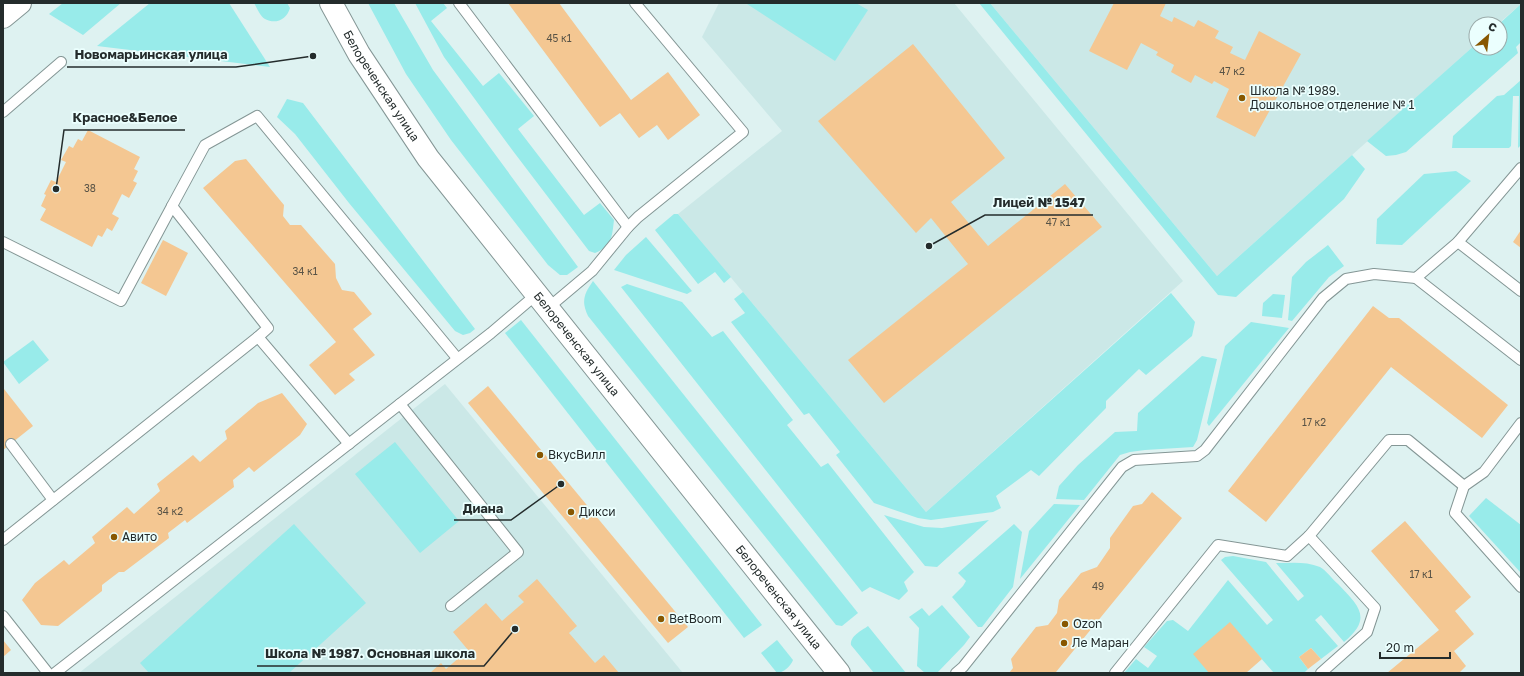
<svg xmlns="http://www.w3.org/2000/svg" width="1524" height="676" viewBox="0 0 1524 676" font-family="'Golos Text',sans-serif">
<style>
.built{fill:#cbe8e7}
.green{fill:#98ebea}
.building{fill:#f4c792}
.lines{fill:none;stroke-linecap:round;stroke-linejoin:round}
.lane-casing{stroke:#849695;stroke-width:12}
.secondary-casing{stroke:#849695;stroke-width:24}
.lane{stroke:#fff;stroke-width:10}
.secondary{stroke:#fff;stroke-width:22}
.poi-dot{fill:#885700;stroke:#ebfffe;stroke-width:1.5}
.labels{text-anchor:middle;stroke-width:3.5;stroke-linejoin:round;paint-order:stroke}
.number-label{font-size:10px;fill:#585346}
.street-label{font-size:12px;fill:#242c2c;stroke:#ebfffe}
.poi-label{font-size:12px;fill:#242c2c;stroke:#ebfffe;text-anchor:start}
.leader{fill:none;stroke:#242c2c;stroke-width:1.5}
.callout-dot{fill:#242c2c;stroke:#ebfffe;stroke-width:1.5}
.callout-label{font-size:13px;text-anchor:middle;font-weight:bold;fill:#242c2c;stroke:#ebfffe;stroke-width:3.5;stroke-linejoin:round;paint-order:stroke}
</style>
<rect width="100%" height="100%" fill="#def2f1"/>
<g class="built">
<path d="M719,3h235l229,278 -257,231 -248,-298 104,-83 -80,-94z"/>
<path d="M990,3h531v1l-23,20h-22v20l-259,232z"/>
<path d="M445,384l238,289h-604l328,-259z"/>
</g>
<g class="green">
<path d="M63,3h58l-38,32 -34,-21z"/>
<path d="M150,3h79l41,64 -173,-21z"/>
<path d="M254,3h33l3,5c-3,11 -14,17 -25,11 -5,-3 -8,-11 -11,-16z"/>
<path d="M368,3h26l39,67 145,197 -11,8h-7l-12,-10 -97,-125 -45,-66z"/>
<path d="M415,3h28l4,5 -16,13 52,65 16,-13 35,43 -16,13 66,86 16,-12 14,17c-2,17 -2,26 -19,33l-6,-2 -76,-100 -69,-94z"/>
<path d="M748,3h108l12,7 -33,51 -88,-57z"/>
<path d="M979,3h11l227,273 135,-121 13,14 -21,30 -108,98 -18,-2z"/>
<path d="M1521,4v38l-5,5 2,6 -112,99 -10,3 -10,1 -19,-15 109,-97v4h24v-24h-1z"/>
<path d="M1521,80v65l-3,3 1,-52h-6l-2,50 -2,2h-57l1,-12 44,-40 7,-1z"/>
<path d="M287,99l16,4 172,226 -5,4 -7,2 -8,-4 -106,-128 -54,-69 -18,-17z"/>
<path d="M1456,171l15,10 -69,64 -26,-1 1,-25 47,-45z"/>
<path d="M674,214h4l53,63 -7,6 -9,-11 -17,12 -43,-54z"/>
<path d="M646,237l46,54 -5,3 -73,-24 12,-15z"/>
<path d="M1328,245l16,21 -15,11 -37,44 -4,-1 4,-43 14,-15z"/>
<path d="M593,281l265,332 -16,13 -6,-1 -248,-309c-7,-15 -4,-22 5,-35z"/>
<path d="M627,284l55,18 30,35 11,-6 70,89 -6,5 34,42 7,-4 86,109 -10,10 4,9 -9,9 -29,-13 -8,5 -241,-305z"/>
<path d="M743,292l183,220 245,-219 24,29 -3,14 -46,39 -7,-6 -33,32v7l-67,68 -8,-6 -35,26 5,12 -8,4 -62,8 -13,-2 -44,-15 -38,-48 4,-3 -31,-39 -5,2 -73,-93 14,-9 -11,-14z"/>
<path d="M1273,294l12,1 -3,23 -20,-2 1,-13z"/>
<path d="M521,320l241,305 -18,13 -239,-305z"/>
<path d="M1251,322l38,6 -80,98 -2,-3 18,-77z"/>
<path d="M33,340l16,20 -30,24 -16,-22z"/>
<path d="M1202,356l15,3 -20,81 -4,7 -48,3 -15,2 -10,3 -36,45 -28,-1 3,-13 19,-21 37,-33 22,-1 1,-18z"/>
<path d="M395,442l64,79 -39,32 -65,-79z"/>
<path d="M1486,498l35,27v48l-52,-57z"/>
<path d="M1054,504l26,1 -60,74 9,-48z"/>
<path d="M884,515l40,12 18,1 47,-8 -52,47 -12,-1z"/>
<path d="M294,524l72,79 -77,70h-140l-9,-10z"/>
<path d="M1014,524l8,8 -9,55 -31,40h-4l-26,-30 11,-11 3,-5 -8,-8z"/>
<path d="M1233,556l33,6 32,39 6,-5 -28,-33c15,0 30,-2 44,4 6,3 12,12 18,17 21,22 35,34 6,58l-23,-27 -6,5 23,26 -17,13 -10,-11 -12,9 9,12 -4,4h-30l-44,-50 -21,50h-85l12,-14 12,9 9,-12 -13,-9 23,-26 6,-1 15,11 40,-51 39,45 6,-5 -52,-60 4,-3z"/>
<path d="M942,605l28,32 -6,8 -27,28h-12l-8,-7 2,-38 -10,-11 13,-9 7,8z"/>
<path d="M868,626l38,47h-32l-23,-28c-1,-9 10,-14 17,-19z"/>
<path d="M777,640l16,20c-2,6 -10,13 -16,13l-16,-20z"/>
</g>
<g class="building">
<path d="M508,3h51l72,97 37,-28 32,43 -32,25 -11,-15 -18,13 -19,-25 -20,14z"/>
<path d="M1114,3h52l-6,13 12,6 2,-5 20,10 4,-7 21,11 -4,7 18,9 -3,6 15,7 14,-29 42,23 -46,83 -39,-20 13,-28 -15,-8 -2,3 -17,-9 -4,8 -20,-11 3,-7 -18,-10 2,-3 -17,-9 -14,27 -38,-19z"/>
<path d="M913,44l92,114 -54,44 37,44 77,-62 37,43 -218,176 -36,-43 120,-96 -37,-46 -15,15 -98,-112z"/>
<path d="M88,130l52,27 -6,12 4,2 -5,10 4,2 -8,15 -7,-4 -10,20 7,4 -7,13 -5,-3 -5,9 -4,-2 -6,12 -52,-27 6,-11 -5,-3 5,-11 -2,-1 7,-14 5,2 10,-20 -5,-2 8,-14 4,2 5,-9 4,2z"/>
<path d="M246,159l38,46 -1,11 7,9h11l34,39 1,14 6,12 12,2 18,22 -19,15 22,26 -26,19 6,6 -20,15 -26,-30 27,-23 -133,-154 32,-27z"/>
<path d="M1521,230v18l-8,-6z"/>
<path d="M163,240l25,13 -22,43 -25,-13z"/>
<path d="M1373,306l16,12h10l109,87 -26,33 -91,-71 -125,155 -38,-31z"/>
<path d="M488,386l200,241 -20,16 -200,-240z"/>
<path d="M4,389l29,37 -30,24v-60z"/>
<path d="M282,393l25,31 -7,11 -46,37 -5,-5 -16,13 1,7 -47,36 -2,-3 -17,13 1,5 -45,34h-5l-17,13v6l-44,35 -17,-1 -19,-25 13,-17 29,-23 5,5 26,-22 -3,-6 35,-30 7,7 26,-23 -3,-7 36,-29 7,7 27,-23 -2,-8 33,-28z"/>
<path d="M1152,492l30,26 -126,154 2,1h-49l4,-5 -2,-9 25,-32 12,-2 9,-12 2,-13 22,-27 16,-6 13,-19v-10l23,-32 9,-2z"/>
<path d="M1405,521l66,76 -16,14 19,23 -20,17 12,15 -7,7h-72l52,-43 -68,-79z"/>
<path d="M537,579l40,47 -8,7 26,30 9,-8 15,18h-189l11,-10 5,6 22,-19 -15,-18 33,-29 16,18 22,-19 -6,-6z"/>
<path d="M1230,622l32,37 -16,14h-37l-16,-19z"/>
<path d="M3,640l8,10 -8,7z"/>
<path d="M1311,648l10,11 -13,10 -9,-12z"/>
</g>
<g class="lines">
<defs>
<g id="lane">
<path d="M459,3l169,224"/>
<path d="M3,112l58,-50"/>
<path d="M3,242l118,59 51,-95"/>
<path d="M1458,242l63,49"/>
<path d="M1416,278l105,82"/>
<path d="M548,308l44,-37 36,-44 10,-10 105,-85 -108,-129"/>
<path d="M258,337l10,-9 -96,-122 33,-61 52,-29 200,242"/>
<path d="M400,404l118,148 -67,54"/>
<path d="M1521,423l-37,49 -20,14 -9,27 66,74"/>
<path d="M11,444l42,56"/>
<path d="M1309,536l66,72 -8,24 -46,41"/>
<path d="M3,540l255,-203 91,107"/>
<path d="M3,616l45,57"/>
<path d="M55,673l436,-340 46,-39"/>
<path d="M956,673l7,-6 159,-200 12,-7 63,-4 8,-6 118,-152 23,-19 28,-5 42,4 42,-36 63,-74"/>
<path d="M1115,673l103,-128 69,11 22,-20 80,-96h19l56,46"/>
</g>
<g id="secondary">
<path id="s1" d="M331,3l28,51 69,104 411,515"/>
<path d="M3,17l17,-14"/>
</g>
</defs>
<use href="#lane" class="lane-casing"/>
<use href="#secondary" class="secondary-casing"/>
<use href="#lane" class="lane"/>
<use href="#secondary" class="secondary"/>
</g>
<g class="poi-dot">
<circle cx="1242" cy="98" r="4"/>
<circle cx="540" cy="455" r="4"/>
<circle cx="571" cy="512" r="4"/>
<circle cx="114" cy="537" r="4"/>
<circle cx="661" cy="619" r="4"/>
<circle cx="1065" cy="624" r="4"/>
<circle cx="1064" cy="643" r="4"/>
</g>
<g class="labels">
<g class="number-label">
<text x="559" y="42">45 к1</text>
<text x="1232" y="75">47 к2</text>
<text x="90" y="192">38</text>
<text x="1058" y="226">47 к1</text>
<text x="305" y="275">34 к1</text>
<text x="1314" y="426">17 к2</text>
<text x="170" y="515">34 к2</text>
<text x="1421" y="578">17 к1</text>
<text x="1098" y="590">49</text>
</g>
<g class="street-label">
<text dy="4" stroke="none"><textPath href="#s1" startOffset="97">Белореченская улица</textPath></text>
<text dy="4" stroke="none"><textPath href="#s1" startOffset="421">Белореченская улица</textPath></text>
<text dy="4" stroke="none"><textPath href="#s1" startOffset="745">Белореченская улица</textPath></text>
</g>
<g class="poi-label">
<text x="1250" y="95">Школа № 1989.<tspan x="1250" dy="14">Дошкольное отделение № 1</tspan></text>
<text x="548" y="459">ВкусВилл</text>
<text x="579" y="516">Дикси</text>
<text x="122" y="541">Авито</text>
<text x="669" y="623">BetBoom</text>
<text x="1073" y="628">Ozon</text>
<text x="1072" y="647">Ле Маран</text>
</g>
</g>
<path class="leader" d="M313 56L236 67H67M56 189L64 130H185M929 246L985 215H1093M561 484L511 520H454M515 629L484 666H257"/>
<g class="callout-dot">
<circle cx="313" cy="56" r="4"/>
<circle cx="56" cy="189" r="4"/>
<circle cx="929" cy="246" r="4"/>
<circle cx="561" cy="484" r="4"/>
<circle cx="515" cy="629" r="4"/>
</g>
<g class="callout-label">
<text x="151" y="59">Новомарьинская улица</text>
<text x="125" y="122">Красное&amp;Белое</text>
<text x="1039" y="207">Лицей № 1547</text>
<text x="483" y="513">Диана</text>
<text x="370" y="658">Школа № 1987. Основная школа</text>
</g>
<rect width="1524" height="676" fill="none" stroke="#242c2c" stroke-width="8"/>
<g transform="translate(1488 36) rotate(28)"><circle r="19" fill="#ebfffe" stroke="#9babaa"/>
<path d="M0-3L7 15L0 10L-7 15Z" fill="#885700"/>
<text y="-6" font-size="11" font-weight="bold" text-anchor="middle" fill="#242c2c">С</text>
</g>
<path d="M1380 652v6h70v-6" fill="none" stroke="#242c2c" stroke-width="2"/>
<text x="1386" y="652" font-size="12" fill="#242c2c" stroke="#ebfffe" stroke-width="3" paint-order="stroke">20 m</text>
</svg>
